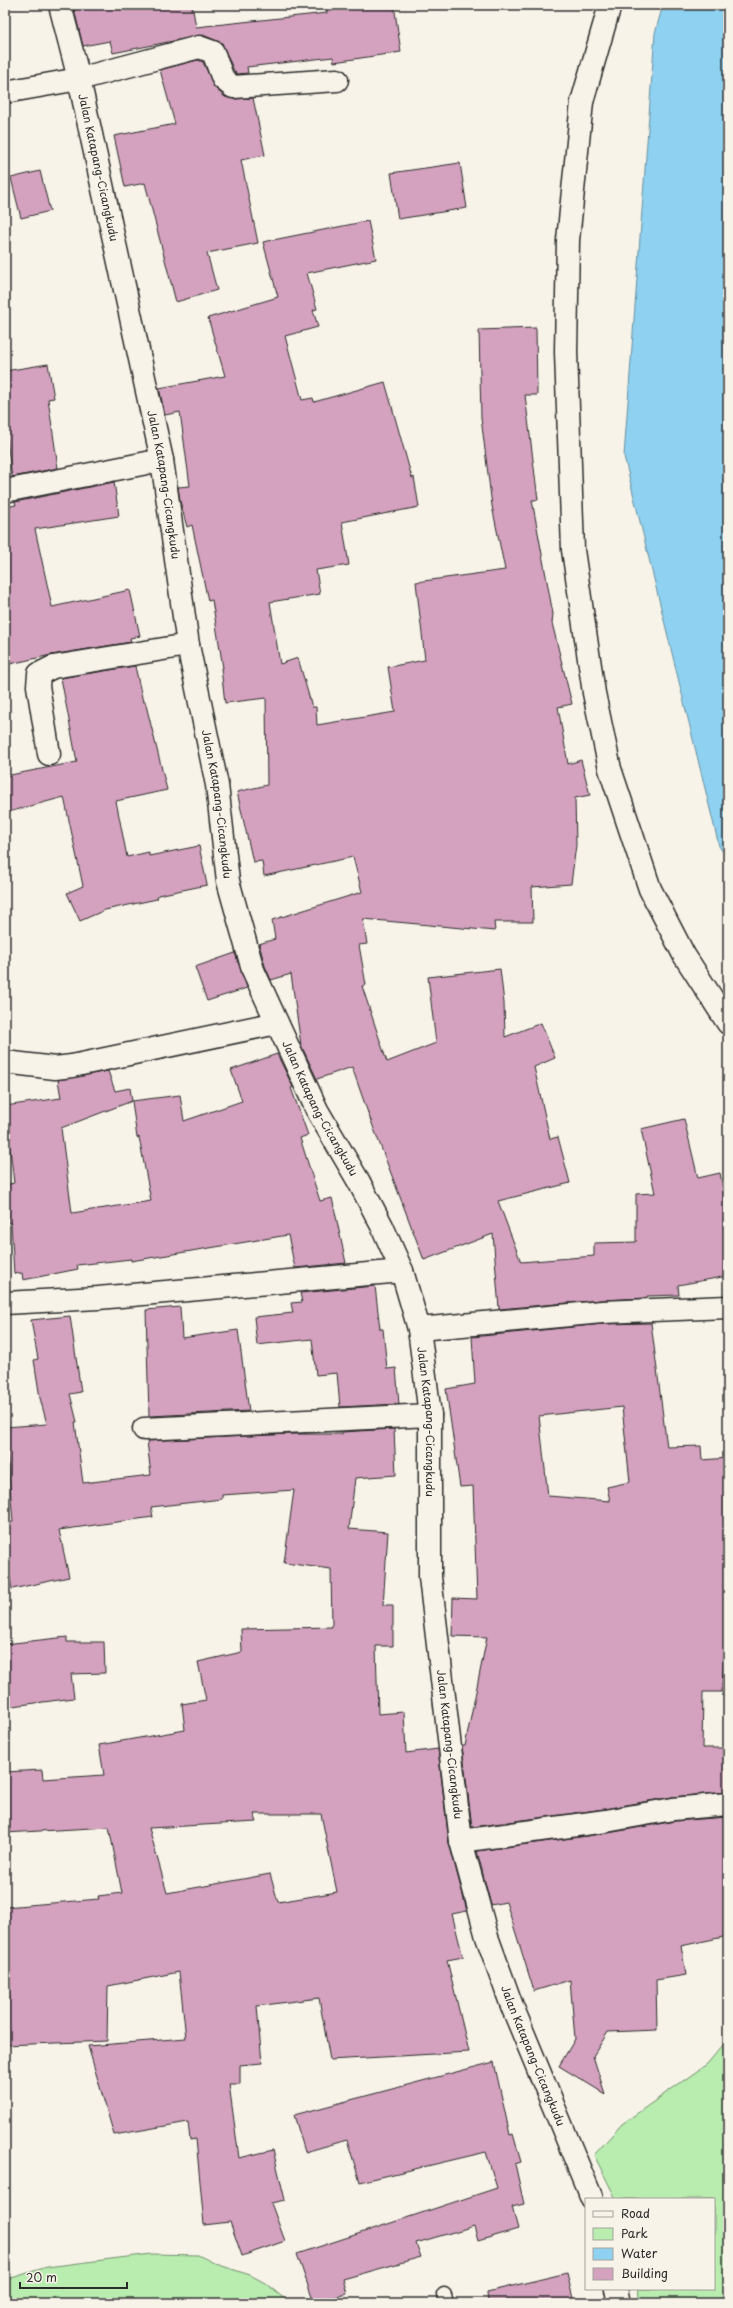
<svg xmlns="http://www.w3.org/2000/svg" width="733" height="2308" viewBox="0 0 733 2308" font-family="'Playpen Sans',sans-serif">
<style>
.green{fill:#b8edaf;stroke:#728c6d}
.water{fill:#8fd1f0;stroke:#678fa1}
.building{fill:#d4a2bf;stroke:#2b2b2b;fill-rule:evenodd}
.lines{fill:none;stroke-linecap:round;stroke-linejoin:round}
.lane-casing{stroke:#2b2b2b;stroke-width:17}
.street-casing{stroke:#2b2b2b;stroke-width:25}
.secondary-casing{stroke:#2b2b2b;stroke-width:25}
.lane{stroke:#f7f3e8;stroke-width:14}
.street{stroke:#f7f3e8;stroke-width:22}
.secondary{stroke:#f7f3e8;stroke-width:22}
.labels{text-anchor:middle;stroke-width:3;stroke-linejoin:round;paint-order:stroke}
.street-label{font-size:11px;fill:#2b2b2b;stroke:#f7f3e8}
</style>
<rect width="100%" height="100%" fill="#f7f3e8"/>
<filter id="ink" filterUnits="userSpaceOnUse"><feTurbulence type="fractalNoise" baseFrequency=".025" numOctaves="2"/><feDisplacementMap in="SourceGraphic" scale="8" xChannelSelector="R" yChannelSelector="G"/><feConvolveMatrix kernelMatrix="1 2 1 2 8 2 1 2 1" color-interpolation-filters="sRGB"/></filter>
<g filter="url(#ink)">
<g class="green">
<path d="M728,2039v259l-27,5h-61l-2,-14h76v-90h-98l-22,-44 28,-31 85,-60z"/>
<path d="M151,2254l47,1 18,9 34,11 15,8 21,17 9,3h-290v-23l42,-13z"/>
</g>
<path class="water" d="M663,5h65v855l-9,-14 -95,-390 31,-423z"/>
<g class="building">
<path d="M73,5h119l4,22 131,-14 -1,-8h68l7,47 -67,10 -1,-5 -86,10 1,6 -11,1 -3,-3 -12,-28 -19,-8 -90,18 -3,-12 -27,5z"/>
<path d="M198,60l5,2 12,26 10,9 9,2 19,-1 12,57 -24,5 17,83 -51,10 10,37 -41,12 -31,-119 -20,4 -11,-51 61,-12 -15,-54z"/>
<path d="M460,163l7,45 -69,11 -7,-46z"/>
<path d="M40,171l10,40 -29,7 -10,-40z"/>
<path d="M368,221l8,38 -69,14 10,36 -4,1 5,17 -33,9 17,64 11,-2 1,4 71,-20 27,96 2,-1 5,30 -77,15 7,43 -33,5 4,24 -50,8 10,62 18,-6 14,49h4l1,18 78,-13 -7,-45 37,-7 -9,-78 89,-12 -13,-64 -11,-88 -2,-88 57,-2 1,67h-12l13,105h-6l21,114 -1,9 20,81 -14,3 10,57 13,-4 9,35 -15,3 1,47 -5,39 -39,3 1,35h-39l1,9 -132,-12 4,25 -8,1 7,40 -4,1 25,76 49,-19 -8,-66 72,-8 4,34 1,34 36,-14 14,35 -21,9 16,72 8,-2 12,46 -72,18 23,61 73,-6v-13l42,-1v-48l19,-1 -14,-64 43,-10 14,59 22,-5 8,44v59l-50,9 1,10 -32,1v2l-46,2 -102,9 -6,-75 -69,26 -56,-147 -16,-46 -35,12 -16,-34 -10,-71 -20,6 -6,-14 -6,-22 16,-5 -3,-19 90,-28 -9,-35 -89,19 -2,-15 -9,1 -16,-70 30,-7 -1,-87 -41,5 -4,-35h2l-11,-68 -4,1 -16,-76 -5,2 -7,-26 -2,-14 12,-1 -10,-74 -15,3 -6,-27 66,-12 -17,-58 70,-21 -15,-55z"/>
<path d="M48,364l6,34 -6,1 10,69 -46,9 -7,-50v-56z"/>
<path d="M114,482l5,34 -84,13 17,78 78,-17 10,46 -10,2 1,4 -80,13 -41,9 -5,-26v-131l11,-2 -1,-3z"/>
<path d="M135,666l8,36 2,-1 22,89 -51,11 11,56 22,-5v4l50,-10 8,39 -49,10 -1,4 -52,11 -25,11 -13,-28 16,-7 -19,-89 -59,16v-37l72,-14 -16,-84z"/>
<path d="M235,953l12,35 -40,13 -12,-34z"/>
<path d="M277,1054l16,33 -2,1 17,47 -8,3 20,63 12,-3 14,65 -51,5 -7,-33 -157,26v-2l-54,6 1,4 -55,11 -1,-7 -8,1 -3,-51h-3l-3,-38 9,-2 -9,-77 56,-8 -3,-18 50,-9 7,20 15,-3 2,13 48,-6 4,26 58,-20 -11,-31zM132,1101l5,37 2,-1 12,64 -79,12 -11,-85z"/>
<path d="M375,1286l5,43h3l4,40 9,-1 3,36 -59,3 -3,-34 -21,2 -4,-36 -55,6 -3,-28 39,-4 -2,-10 11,-1 -2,-9z"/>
<path d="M180,1307l2,31 56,-8 11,81 -100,5 -3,-106z"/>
<path d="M70,1316l11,76 -11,2 7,28h-2l8,61 68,-8 -4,-34 141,-7h54v-2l52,-3 2,46 -41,3 -6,51 39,3 -5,73h10v41h-17l2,68 26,-2 2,41 32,-4 11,94 18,68 -15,3 11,43 -16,3 22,92 -139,8 -11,-62 -62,8 5,57 -22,2v19h-11l10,74 34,-8 12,50 -14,3 14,38 -43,15 -12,-34 -26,3 -8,-86 -6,1 -2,-18 -74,13 -26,-89 98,-8 -7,-66 -71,14 -1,55 -102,4v-46h5l-5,-56v-36l94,-8 -1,-3 24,-3 -13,-66 -104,6v-61l37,-2 1,9 61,-4 -5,-30 86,-15 -3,-26 24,-4 -8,-38 44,-10 -1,-23 91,-2 -1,-58 -47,-6 10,-73 -72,5v4l-71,8 2,10 -94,13 10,47 -57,12 -7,-36v-30l8,-1 -8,-95 42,-3 -7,-26 -6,-38 4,-1 -7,-39zM254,1814h67l16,78 -59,10 -8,-28 -103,19 -18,-65 108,-6z"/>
<path d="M651,1323l16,124 34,-1 1,14 26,-2v194l-4,-1 -2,41h-19l-1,56h26v44l-56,5 -68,12 -132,18 -10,-81h3l22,-109 -35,-1 1,-38 24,1 -4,-113 -13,1 -14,-98 29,-5 -3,-47 131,-13zM622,1407l8,75 -23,5 3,14 -62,-5 -9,-80z"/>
<path d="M67,1637v5h37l1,31 -34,1 3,24 -69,9v-63z"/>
<path d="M728,1817v119l-47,10 5,29 -30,5 1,50 -49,2 -15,24 12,38 -46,-28 16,-27 -5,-59 -36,11 -28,-89 -15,3 -14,-54 131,-18 67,-12z"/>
<path d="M494,2062l16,73 3,-1 8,28 -6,2 9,40 -12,3 6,22 -40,12 -4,-15 -58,17 5,14 -78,22 4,15 -33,9 -17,-49 200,-66 -11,-36 -126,30 -13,-42 -42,12 -11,-37z"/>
<path d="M567,2273l7,30h-86l-1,-11z"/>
</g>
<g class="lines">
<defs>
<path id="lane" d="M444,2295l2,8"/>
<g id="street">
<path d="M610,5l-28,97 -14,138 -2,112 7,198 21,143 16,76 40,120 34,66 44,68"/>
<path d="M5,92l74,-13 120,-32 14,5 10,27 10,8 104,-7"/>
<path d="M5,491l157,-31"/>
<path d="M49,754l-11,-68 1,-12 14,-7 135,-22"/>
<path d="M5,1062l50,6 17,-2 205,-43"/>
<path d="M5,1303l93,-5 304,-27"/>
<path d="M419,1329l183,-17 126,-5"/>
<path d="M144,1429l286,-14"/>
<path d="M461,1841l145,-20 67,-12 55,-5"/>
</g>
<g id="secondary">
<path id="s1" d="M60,5l19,74 83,381 26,185 29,140 11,96 25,89 64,140 42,72 23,44 20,45 17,58 11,86v162l31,264 26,96 25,69 80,193"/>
<path d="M616,2289l3,14"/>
</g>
</defs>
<use href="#lane" class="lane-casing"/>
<use href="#street" class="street-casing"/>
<use href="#secondary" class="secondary-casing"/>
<use href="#lane" class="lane"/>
<use href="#street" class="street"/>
<use href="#secondary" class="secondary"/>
</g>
</g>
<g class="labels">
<g class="street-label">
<text dy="4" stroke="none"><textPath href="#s1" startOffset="167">Jalan Katapang-Cicangkudu</textPath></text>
<text dy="4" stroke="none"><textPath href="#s1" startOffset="491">Jalan Katapang-Cicangkudu</textPath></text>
<text dy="4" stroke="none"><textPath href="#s1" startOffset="815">Jalan Katapang-Cicangkudu</textPath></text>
<text dy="4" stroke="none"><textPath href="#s1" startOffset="1139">Jalan Katapang-Cicangkudu</textPath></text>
<text dy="4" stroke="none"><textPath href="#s1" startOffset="1475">Jalan Katapang-Cicangkudu</textPath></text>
<text dy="4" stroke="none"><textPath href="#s1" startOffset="1799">Jalan Katapang-Cicangkudu</textPath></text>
<text dy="4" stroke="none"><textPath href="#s1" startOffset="2123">Jalan Katapang-Cicangkudu</textPath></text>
</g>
</g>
<rect width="733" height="2308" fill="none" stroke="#f7f3e8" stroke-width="20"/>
<rect x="10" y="10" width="713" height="2288" fill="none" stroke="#2b2b2b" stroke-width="1.5" filter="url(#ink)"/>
<rect x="585" y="2198" width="130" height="92" fill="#f7f3e8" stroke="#a5a39c"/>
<rect x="593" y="2211" width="20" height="6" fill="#f7f3e8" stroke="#a5a39c"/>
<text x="621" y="2218" font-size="12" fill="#2b2b2b">Road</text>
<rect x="593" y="2228" width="20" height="12" fill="#b8edaf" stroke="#a5a39c"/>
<text x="621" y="2238" font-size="12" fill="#2b2b2b">Park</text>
<rect x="593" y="2248" width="20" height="12" fill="#8fd1f0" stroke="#a5a39c"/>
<text x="621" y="2258" font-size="12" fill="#2b2b2b">Water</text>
<rect x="593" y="2268" width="20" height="12" fill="#d4a2bf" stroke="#a5a39c"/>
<text x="621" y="2278" font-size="12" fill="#2b2b2b">Building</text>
<path d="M20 2282v6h107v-6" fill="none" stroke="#2b2b2b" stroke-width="2"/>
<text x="26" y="2282" font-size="12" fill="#2b2b2b" stroke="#f7f3e8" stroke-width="3" paint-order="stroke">20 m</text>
</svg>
